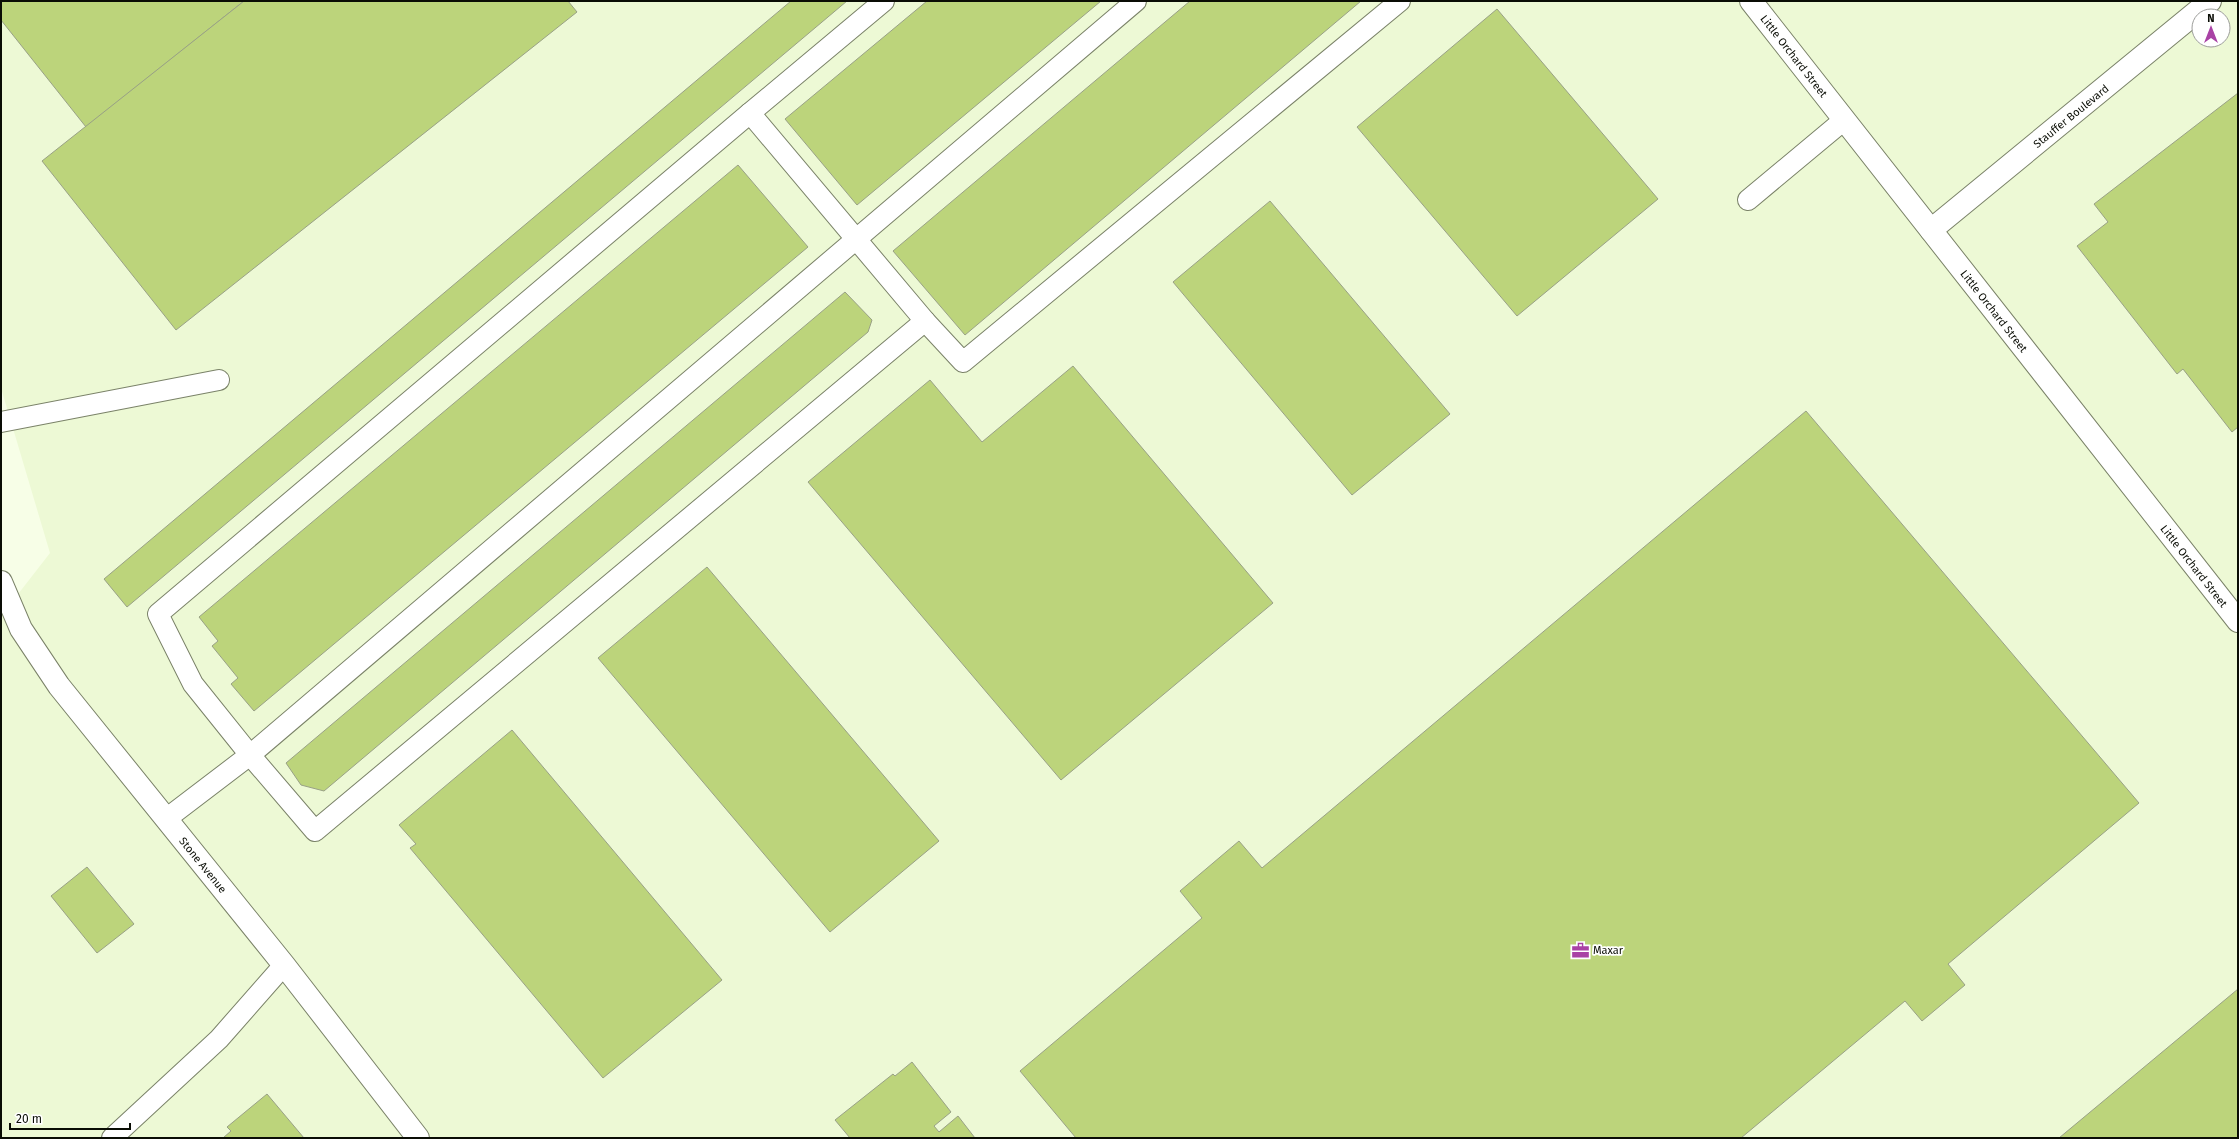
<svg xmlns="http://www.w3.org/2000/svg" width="2239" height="1139" viewBox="0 0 2239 1139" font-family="'Fira Sans',sans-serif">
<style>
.built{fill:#edf9d5;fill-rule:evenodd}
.building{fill:#bcd47b;stroke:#99a186}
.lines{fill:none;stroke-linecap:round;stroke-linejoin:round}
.lane-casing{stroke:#7a8268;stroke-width:22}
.street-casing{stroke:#7a8268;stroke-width:24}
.secondary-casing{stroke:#7a8268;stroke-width:24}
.lane{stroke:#fff;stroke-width:20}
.street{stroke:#fff;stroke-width:22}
.secondary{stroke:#fff;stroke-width:22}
.labels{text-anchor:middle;stroke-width:3.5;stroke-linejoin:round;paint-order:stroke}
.street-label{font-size:11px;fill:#0a0d05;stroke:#fff}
.poi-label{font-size:11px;fill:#0a0d05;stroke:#fff;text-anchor:start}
</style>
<rect width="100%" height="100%" fill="#f7fee7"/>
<path class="built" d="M1,1h2237v1137h-2237v-522l49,-63 -49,-165zM2199,16h24v24h-24z"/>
<g class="building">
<path d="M1,1h243l-158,126 -85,-107z"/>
<path d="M244,1h324l9,11 -401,318 -134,-169z"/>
<path d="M791,1h56l-720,606 -23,-28z"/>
<path d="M927,1h174l-244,204 -72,-86z"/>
<path d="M1190,1h171l-396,334 -72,-84z"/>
<path d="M1497,9l161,190 -141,117 -160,-189z"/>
<path d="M2238,93v334l-6,5 -49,-63 -6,5 -100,-128 31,-24 -14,-18z"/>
<path d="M738,165l70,82 -554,464 -23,-27 7,-6 -26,-32 6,-5 -19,-24z"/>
<path d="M1270,201l180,213 -98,81 -179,-213z"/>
<path d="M845,292l27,28 -4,12 -544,459 -23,-6 -15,-22z"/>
<path d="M1073,366l200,237 -212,177 -253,-298 122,-102 52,62z"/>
<path d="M1806,411l333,392 -191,161 17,21 -43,36 -17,-20 -164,137h-665l-56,-67 182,-153 -22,-27 59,-50 23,27z"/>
<path d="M707,567l232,274 -109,91 -232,-274z"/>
<path d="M512,730l210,250 -119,98 -193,-230 6,-4 -17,-19z"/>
<path d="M87,867l47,57 -37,29 -46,-57z"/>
<path d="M2238,989v149h-179z"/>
<path d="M912,1062l39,50 -17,14 5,6 19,-16 17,22h-125l-15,-18 58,-46 2,2z"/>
<path d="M267,1094l37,44h-81l8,-7 -4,-4z"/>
</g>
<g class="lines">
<defs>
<g id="lane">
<path d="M750,113l175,208 -610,510 -65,-76 -57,-71 -35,-70z"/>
<path d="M750,113l134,-112"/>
<path d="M1748,200l96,-80"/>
<path d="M925,321l38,41 437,-361"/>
<path d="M1,422l218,-42"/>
<path d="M166,819l84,-64 886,-754"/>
<path d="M112,1138l107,-99 65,-74"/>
</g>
<path id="street" d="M1,582l20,47 38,57 225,279 134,173"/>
<g id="secondary">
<path d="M1751,1l487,620"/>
<path d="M1931,230l279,-229"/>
</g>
</defs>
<use href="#lane" class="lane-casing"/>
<use href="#street" class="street-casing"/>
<use href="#secondary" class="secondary-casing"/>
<use href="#lane" class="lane"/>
<use href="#street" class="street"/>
<use href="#secondary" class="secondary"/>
</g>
<defs>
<symbol id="office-bare" viewBox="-9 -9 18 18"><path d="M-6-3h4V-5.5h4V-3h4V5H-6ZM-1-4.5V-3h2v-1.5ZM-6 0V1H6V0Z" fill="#a942a5" stroke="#fff" stroke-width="2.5" paint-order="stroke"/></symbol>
</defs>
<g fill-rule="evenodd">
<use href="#office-bare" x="1568" y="938" width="25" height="25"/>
</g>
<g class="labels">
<g class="street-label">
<text transform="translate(1794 56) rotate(52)" y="4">Little Orchard Street</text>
<text transform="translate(2071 116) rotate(-39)" y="4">Stauffer Boulevard</text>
<text transform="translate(1994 311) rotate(52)" y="4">Little Orchard Street</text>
<text transform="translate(2194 566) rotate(52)" y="4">Little Orchard Street</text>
<text transform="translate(203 865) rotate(51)" y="4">Stone Avenue</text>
</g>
<g class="poi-label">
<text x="1593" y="954">Maxar</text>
</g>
</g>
<rect width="2239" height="1139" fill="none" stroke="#0a0d05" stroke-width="4"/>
<g transform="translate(2211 28)"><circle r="19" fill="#ffffff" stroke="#9d9e9b"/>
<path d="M0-3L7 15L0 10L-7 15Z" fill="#a942a5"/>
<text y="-6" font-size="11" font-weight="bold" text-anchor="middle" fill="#0a0d05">N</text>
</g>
<path d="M10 1123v6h120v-6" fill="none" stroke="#0a0d05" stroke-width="2"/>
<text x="16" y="1123" font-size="12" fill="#0a0d05" stroke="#ffffff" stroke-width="3" paint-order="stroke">20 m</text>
</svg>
